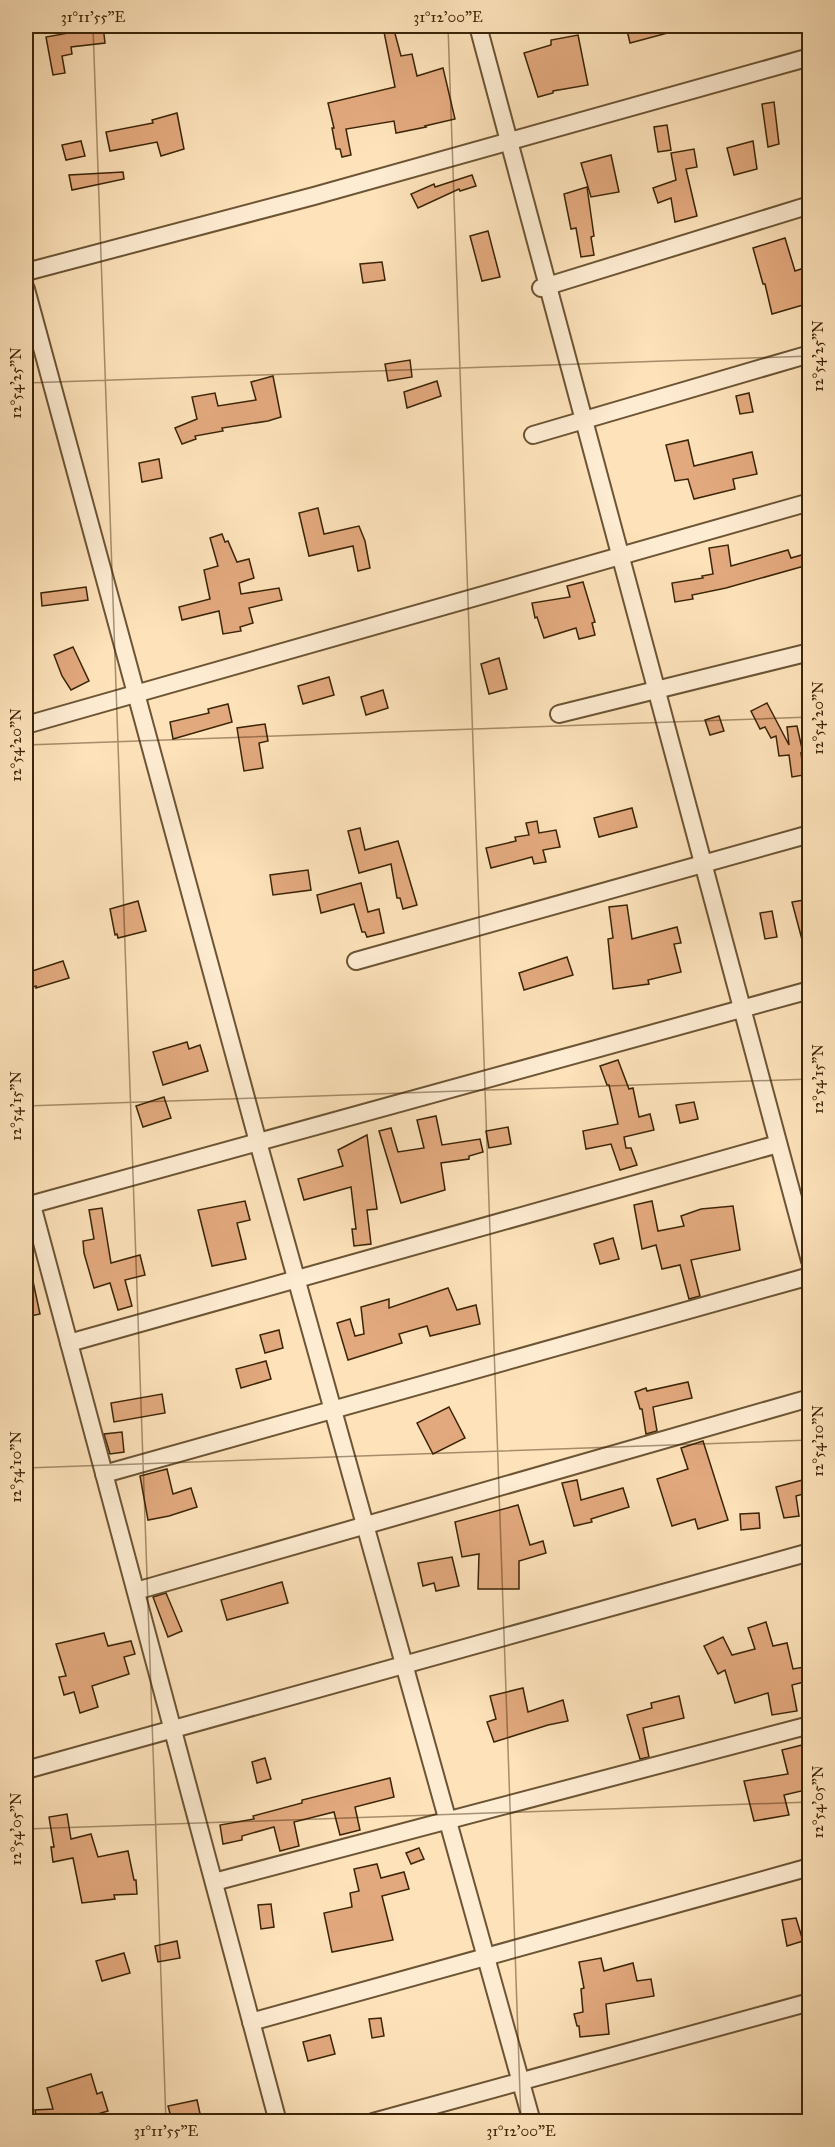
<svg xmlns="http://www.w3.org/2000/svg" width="835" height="2147" viewBox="0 0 835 2147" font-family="'IM FELL Great Primer',serif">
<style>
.building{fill:#e3a97e;stroke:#3b2407;stroke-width:1.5}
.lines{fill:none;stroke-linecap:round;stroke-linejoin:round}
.street-casing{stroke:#6c5434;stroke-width:20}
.street{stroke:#feecd2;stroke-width:16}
.ticks{fill:none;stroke:#3b2407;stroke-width:1.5;stroke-opacity:0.45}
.neatline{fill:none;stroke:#3b2407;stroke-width:2}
.ticks-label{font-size:15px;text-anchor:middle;fill:#3b2407}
</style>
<rect width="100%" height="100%" fill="#fde2ba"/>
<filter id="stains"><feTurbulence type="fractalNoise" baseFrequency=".00333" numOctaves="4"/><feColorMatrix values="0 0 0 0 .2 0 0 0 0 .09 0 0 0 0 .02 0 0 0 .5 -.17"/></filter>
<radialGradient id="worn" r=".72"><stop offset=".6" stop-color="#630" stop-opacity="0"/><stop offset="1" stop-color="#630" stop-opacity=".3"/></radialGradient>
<g class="building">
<path d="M103,26l2,17 -34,4 1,7 -10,2 3,17 -12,2 -7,-38 39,-7 -1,-3z"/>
<path d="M393,26l8,30 11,-2 5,22 26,-8 12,51 -30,7 1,1 -30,6 -2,-12 -48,8 5,26 -9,2 -2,-8h-4l-4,-21h2l-6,-25 67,-16 -12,-60z"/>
<path d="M626,26h53v4l-49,13z"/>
<path d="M578,35l10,50 -35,6v2l-15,4 -14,-44 27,-8v-5z"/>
<path d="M774,102l5,42 -11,3 -6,-43z"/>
<path d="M177,113l7,36 -23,7 -4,-14 -47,9 -4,-19 47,-9 -1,-3z"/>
<path d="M667,125l4,25 -13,2 -4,-25z"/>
<path d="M81,141l4,15 -19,4 -4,-15z"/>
<path d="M753,141l4,28 -23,6 -7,-27z"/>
<path d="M694,149l3,18 -11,2 11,47 -22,6 -4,-24 -13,5 -5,-15 23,-8 -5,-27z"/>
<path d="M611,155l8,37 -28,5 -10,-34z"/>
<path d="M123,172l1,7 -52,11 -3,-15z"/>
<path d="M472,175l4,11 -16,5 -1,-2 -41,19 -7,-14 23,-10 1,3z"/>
<path d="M587,187l7,49 -3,1 3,18 -13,2 -5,-29 -5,1 -7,-35z"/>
<path d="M488,231l12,46 -18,4 -12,-45z"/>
<path d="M785,238l10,33 15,-5v37l-38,11 -7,-30h-2l-10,-36z"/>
<path d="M382,262l3,18 -22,3 -3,-19z"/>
<path d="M410,360l2,17 -24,4 -3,-17z"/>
<path d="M273,376l8,41 -13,4 -46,7 1,3 -28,5 1,3 -14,5 -7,-16 22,-9 -5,-22 23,-4 3,13 38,-6 -5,-18z"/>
<path d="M437,381l4,15 -34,12 -3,-16z"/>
<path d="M749,393l4,19 -13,2 -4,-18z"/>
<path d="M688,440l6,26 58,-14 5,22 -24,5 2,10 -41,10 -6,-20 -13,2 -9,-36z"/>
<path d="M159,459l3,19 -20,4 -3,-19z"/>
<path d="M318,508l6,26 35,-8 6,15 5,27 -12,3 -5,-25 -44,10 -10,-43z"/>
<path d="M222,534l3,8 3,-1 9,21 12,-3 5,19 -15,5 2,11 38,-6 3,12 -33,8 4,15 -13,4 1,4 -18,3 -4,-23 -37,9 -3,-13 31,-8 -6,-29 14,-4 -8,-28z"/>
<path d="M728,545l3,21 57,-16 3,8 14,-4 3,11 -82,23 -34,7 1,4 -18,3 -3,-19 31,-5 -1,-2 11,-2 -4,-26z"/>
<path d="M583,582l12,40 -3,1 3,12 -16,4 -3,-11 -32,10 -7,-21 -2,1 -3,-15 38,-6 -3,-11z"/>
<path d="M86,587l2,13 -46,6 -1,-13z"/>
<path d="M73,647l16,34 -18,9 -9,-14 -8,-21z"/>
<path d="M499,658l8,31 -18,5 -8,-30z"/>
<path d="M329,677l5,18 -31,9 -5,-18z"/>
<path d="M383,690l5,18 -22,7 -5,-18z"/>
<path d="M767,703l22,42 -2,-18 10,-1 6,27h-2l3,22 -12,2 -3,-22 -10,1 -3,-20 -5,2 -6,-11 -5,2 -9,-18z"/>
<path d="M228,704l4,18 -59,17 -3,-17 39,-9 -1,-4z"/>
<path d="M719,716l5,15 -14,4 -5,-15z"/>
<path d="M265,724l3,17 -9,2 4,25 -19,3 -7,-43z"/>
<path d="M632,808l5,19 -38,10 -5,-19z"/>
<path d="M537,821l2,12 17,-3 4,17 -17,3 3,12 -12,2 -2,-7 -41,11 -5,-20 30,-7 -1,-4 14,-2 -3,-12z"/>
<path d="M360,828l5,22 33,-9 19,64 -14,4 -3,-11h-3l-6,-34 -32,9 -11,-42z"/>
<path d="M308,870l3,20 -38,5 -3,-20z"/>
<path d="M361,883l7,29 11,-3 5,24 -17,4 -2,-5h-3l-8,-28 -33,9 -4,-18z"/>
<path d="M810,899v51l-5,1 -13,-49z"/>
<path d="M138,901l8,30 -28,7 -1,-4 -2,1 -5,-26z"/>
<path d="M627,905l5,34 45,-12 4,16 -7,1 7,28 -33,8 1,4 -36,5 -5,-50 5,-1 -4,-31z"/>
<path d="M772,911l5,26 -12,2 -5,-26z"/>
<path d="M567,957l6,18 -49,15 -5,-17z"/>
<path d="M63,961l6,17 -33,10v-2l-10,3v-16z"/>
<path d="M187,1042l2,7 11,-4 8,26 -45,14 -10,-33z"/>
<path d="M618,1060l11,29 4,-1 6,29 11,-3 4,16 -30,7 2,11h5l6,17 -17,5 -9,-26 -25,5 -3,-18 35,-7 -9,-39h-2l-7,-19z"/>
<path d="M164,1097l7,21 -28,9 -7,-21z"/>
<path d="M694,1102l4,17 -18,4 -4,-18z"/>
<path d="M436,1116l6,29 38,-6 3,13 -14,4v3l-28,4 4,27 -44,13 -22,-72 12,-3 7,24 26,-4 -7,-28z"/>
<path d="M508,1127l3,17 -22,4 -3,-17z"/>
<path d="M367,1135l10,74 -10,1 4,34 -17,2 -2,-17h4l-5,-42 -47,13 -6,-21 45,-13 -5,-16z"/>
<path d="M245,1201l5,19 -13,3 9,36 -34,7 -14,-56z"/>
<path d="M652,1201l6,30 26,-5 -3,-10 20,-7 32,-3 7,44 -49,10 9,36 -11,3 -9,-34 -18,4 -6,-24 -14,4 -8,-44z"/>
<path d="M102,1208l9,55 29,-8 5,20 -20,5 7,26 -14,4 -8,-27 -16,5 -10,-35 -1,-12 11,-2 -5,-29z"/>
<path d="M613,1238l6,21 -19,5 -6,-20z"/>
<path d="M31,1272l9,42 -14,3v-44z"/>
<path d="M448,1288l9,22 19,-5 4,19 -50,12 -3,-10 -28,8 3,9 -54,17 -11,-37 13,-4 5,17 9,-2 -3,-27 28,-8v9z"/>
<path d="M279,1330l4,18 -18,5 -5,-18z"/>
<path d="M266,1361l5,18 -30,9 -5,-19z"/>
<path d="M688,1382l4,16 -39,9 4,24 -11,3 -4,-25h-2l-5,-17 11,-4 1,3z"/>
<path d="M162,1394l3,19 -51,9 -3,-19z"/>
<path d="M449,1407l16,31 -32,16 -16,-31z"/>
<path d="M122,1432l2,20 -14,2 -6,-20z"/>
<path d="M703,1441l25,79 -30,9 -3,-10 -23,7 -15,-47 31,-10 -7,-21z"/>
<path d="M167,1469l6,25 18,-6 6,19 -28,9 -21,4 -8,-44z"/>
<path d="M810,1478v14l-14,4 3,20 -15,2 -8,-31z"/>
<path d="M577,1480l4,20 42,-12 6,19 -38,12 1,3 -18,4 -12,-43z"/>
<path d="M518,1505l12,40 13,-4 3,12 -27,8v28h-41l1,-35 -17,3 -7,-35z"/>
<path d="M759,1513l1,15 -19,2 -1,-16z"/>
<path d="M452,1557l7,29 -23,5 -2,-8 -11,3 -5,-23z"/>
<path d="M282,1582l6,21 -61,17 -6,-20z"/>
<path d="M166,1593l16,38 -14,6 -15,-40z"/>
<path d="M766,1622l7,24 14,-3 6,26 11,-2 4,14 -16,4 5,26 -25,4 -4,-22 -33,10 -10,-33 -7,4 -14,-28 19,-9 9,18 23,-6 -7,-21z"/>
<path d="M104,1633l4,13 23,-5 4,13 -11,3 5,17 -37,12 6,21 -18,6 -6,-21 -10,3 -5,-18 7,-1 -10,-32z"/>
<path d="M523,1688l5,24 35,-12 5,21 -20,4 -54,17 -7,-20 9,-3 -6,-23z"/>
<path d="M679,1696l5,22 -41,10 6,29 -9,2 -13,-44 25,-7 -1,-5z"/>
<path d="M810,1743v46l-26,6 5,20 -35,6 -10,-40 44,-7 -6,-24z"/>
<path d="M265,1758l6,21 -14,4 -5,-21z"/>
<path d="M390,1778l4,19 -39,10 5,23 -20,5 -6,-23 -40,10 5,24 -19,5 -6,-24 -32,9v4l-19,4 -3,-19 34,-6 -1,-3 49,-13v-3z"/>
<path d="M67,1814l4,25 20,-5 7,23 30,-6 6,29h2l1,14 -23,1 1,4 -33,4 -9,-45 -20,4 -2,-15h3l-5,-30z"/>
<path d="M419,1848l5,11 -13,5 -5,-11z"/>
<path d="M377,1864l4,14 23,-6 5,17 -27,7 11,44 -61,12 -8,-39 28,-6 -2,-14 9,-2 -5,-22z"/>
<path d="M271,1904l3,23 -13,2 -3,-24z"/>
<path d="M796,1918l7,23 -16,5 -5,-26z"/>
<path d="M177,1941l3,17 -22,4 -3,-16z"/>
<path d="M124,1953l6,20 -28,8 -6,-20z"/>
<path d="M601,1958l3,13 29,-8 4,18 14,-2 3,17 -48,8 3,30 -29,3 -1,-11h-2l-3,-12 9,-2 -2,-23 3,-1 -5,-26z"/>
<path d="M381,2018l3,18 -12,2 -3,-19z"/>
<path d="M330,2035l5,19 -27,7 -5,-19z"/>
<path d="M91,2074l6,20 5,-2 6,19 -35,10h-36l-2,-11 18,-1 -6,-21z"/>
<path d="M197,2100l4,18 -15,3h-14l-4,-15z"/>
</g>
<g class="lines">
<defs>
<g id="street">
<path d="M478,26l332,1235"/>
<path d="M26,272l288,-76 496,-139"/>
<path d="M541,288l269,-83"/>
<path d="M26,289l232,853 274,980"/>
<path d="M533,435l277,-81"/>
<path d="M559,714l251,-62"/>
<path d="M26,725l784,-223"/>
<path d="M356,961l454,-127"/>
<path d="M32,1205l246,917"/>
<path d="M26,1206l784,-216"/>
<path d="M69,1343l709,-199"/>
<path d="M104,1474l706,-198"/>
<path d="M136,1591l674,-193"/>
<path d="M26,1770l784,-218"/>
<path d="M214,1882l596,-157"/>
<path d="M251,2022l559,-155"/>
<path d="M373,2122l437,-120"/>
</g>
</defs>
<use href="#street" class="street-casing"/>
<use href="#street" class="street"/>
</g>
<path class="ticks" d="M93,26l73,2096M448,26l73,2096M802,26l8,208M26,383l784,-27M26,745l784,-28M26,1106l784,-27M26,1468l784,-28M26,1829l784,-27"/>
<rect width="835" height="2147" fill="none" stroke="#fde2ba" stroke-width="66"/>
<rect x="33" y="33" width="769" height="2081" class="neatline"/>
<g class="ticks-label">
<text x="93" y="22">31°11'55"E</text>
<text x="448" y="22">31°12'00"E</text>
<text transform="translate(818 356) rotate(-90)" y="5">12°54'25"N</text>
<text transform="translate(16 383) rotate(-90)" y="5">12°54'25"N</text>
<text transform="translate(818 718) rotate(-90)" y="5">12°54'20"N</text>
<text transform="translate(16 745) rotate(-90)" y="5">12°54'20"N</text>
<text transform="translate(818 1079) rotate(-90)" y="5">12°54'15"N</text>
<text transform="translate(16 1106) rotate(-90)" y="5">12°54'15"N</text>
<text transform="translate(818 1441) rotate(-90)" y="5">12°54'10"N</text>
<text transform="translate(16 1467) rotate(-90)" y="5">12°54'10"N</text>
<text transform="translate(818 1802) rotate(-90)" y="5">12°54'05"N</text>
<text transform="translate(16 1829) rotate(-90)" y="5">12°54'05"N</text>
<text x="166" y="2136">31°11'55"E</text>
<text x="521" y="2136">31°12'00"E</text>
</g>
<rect width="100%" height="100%" filter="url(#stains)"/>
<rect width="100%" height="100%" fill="url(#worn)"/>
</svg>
